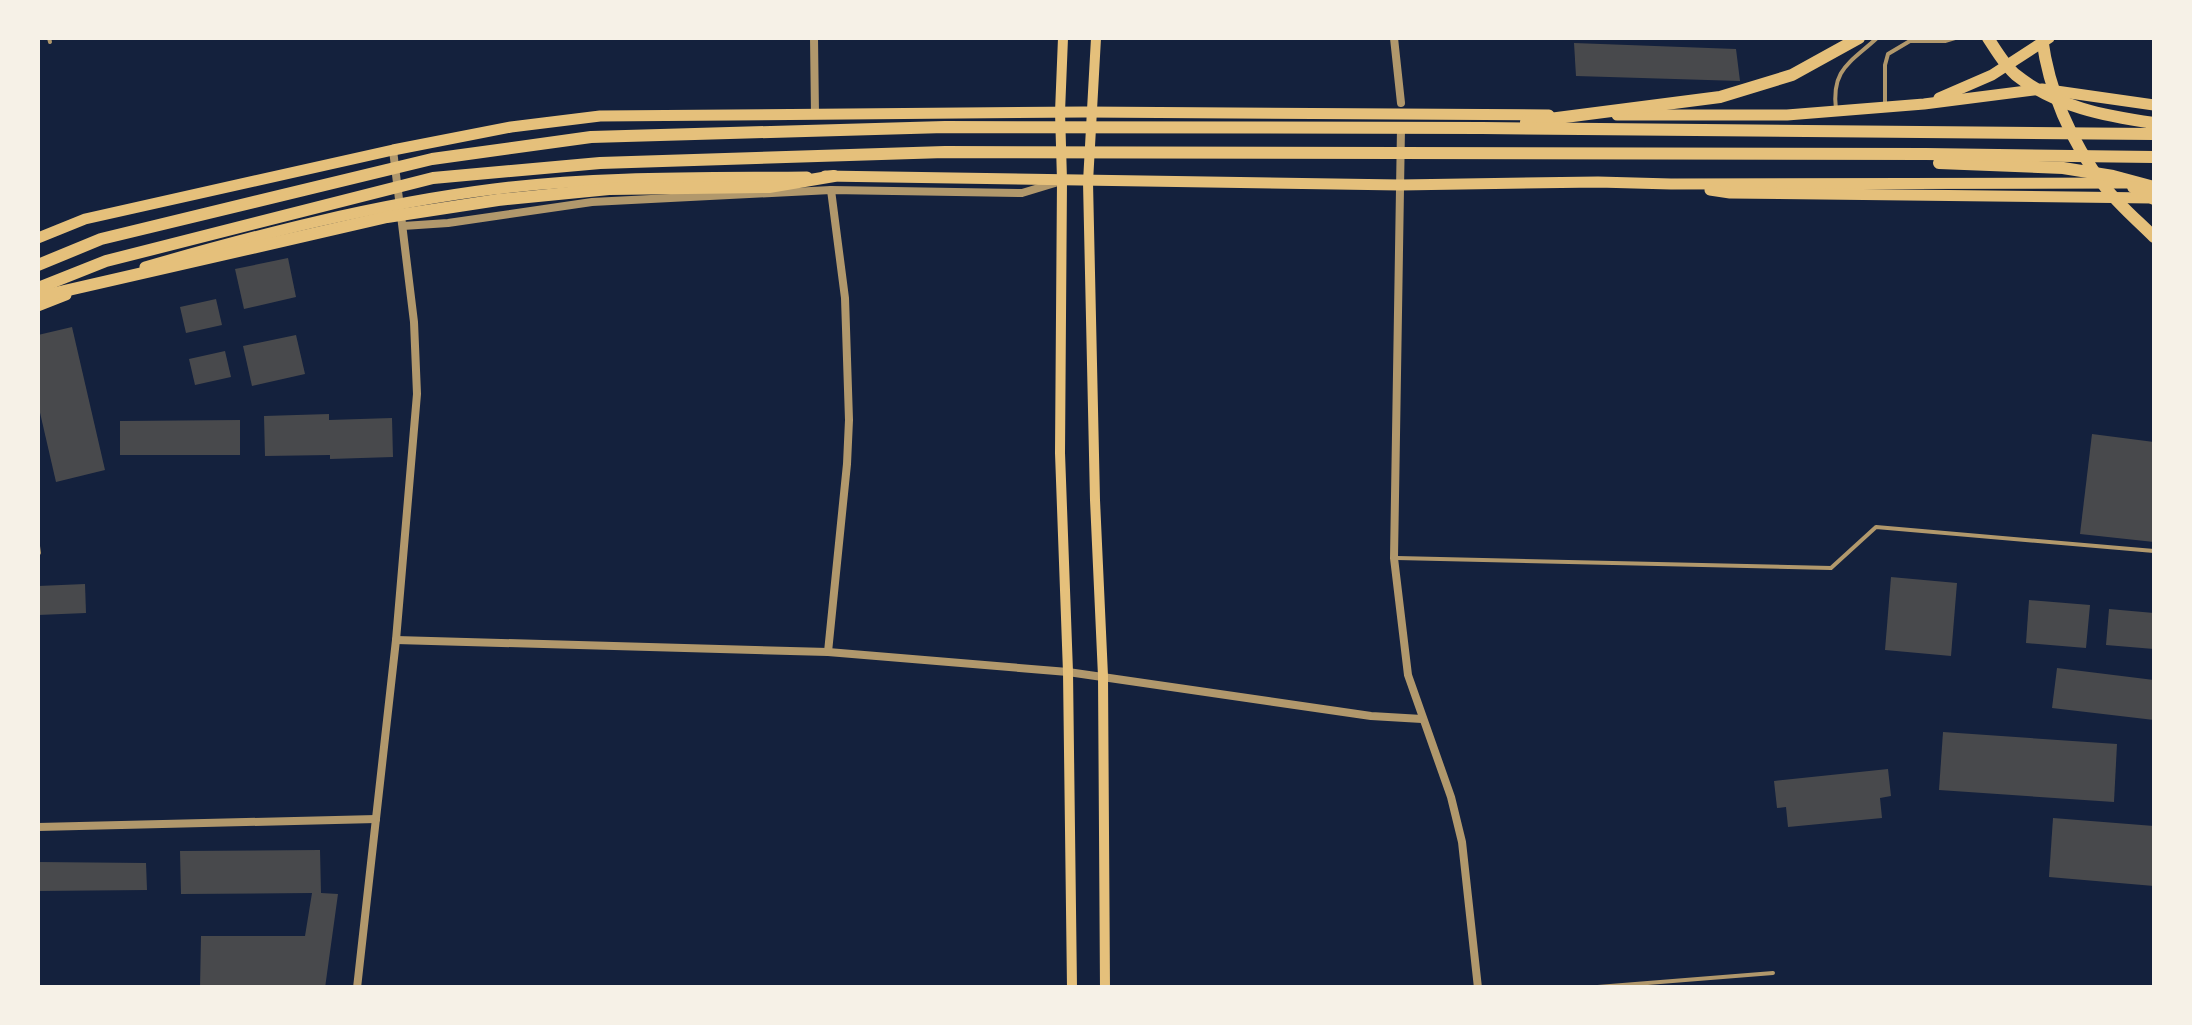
<svg xmlns="http://www.w3.org/2000/svg" width="2192" height="1025" viewBox="0 0 2192 1025" font-family="Merriweather,serif">
<style>
.building{fill:#48494c}
.lines{fill:none;stroke-linecap:round;stroke-linejoin:round}
.service{stroke:#b1986c;stroke-width:4}
.minor{stroke:#b1986c;stroke-width:8}
.secondary{stroke:#e5c07b;stroke-width:10}
.primary{stroke:#e5c07b;stroke-width:11}
.trunk{stroke:#e5c07b;stroke-width:12}
</style>
<rect width="100%" height="100%" fill="#14213d"/>
<g class="building">
<path d="M1574,43l162,6 4,32 -164,-5z"/>
<path d="M288,258l8,39 -52,12 -9,-40z"/>
<path d="M216,299l6,26 -36,8 -6,-26z"/>
<path d="M72,327l33,143 -49,12 -18,-78v-69z"/>
<path d="M296,335l9,39 -53,12 -9,-40z"/>
<path d="M225,351l6,26 -36,8 -6,-26z"/>
<path d="M329,414v6l63,-2 1,39 -63,2v-4l-65,1 -1,-40z"/>
<path d="M240,420v35h-120v-34z"/>
<path d="M2092,434l62,8v100l-74,-8z"/>
<path d="M1891,577l66,6 -6,73 -66,-6z"/>
<path d="M85,584l1,29 -48,2v-29z"/>
<path d="M2029,600l61,5 -4,43 -60,-5z"/>
<path d="M2109,609l45,4v36l-48,-4z"/>
<path d="M2057,668l97,12v40l-102,-12z"/>
<path d="M1943,732l174,12 -3,58 -175,-12z"/>
<path d="M1888,769l3,27 -11,2 2,20 -94,9 -2,-20 -9,1 -3,-27z"/>
<path d="M2053,818l101,8v60l-105,-9z"/>
<path d="M320,850l1,43 17,1 -13,94h-125l1,-52h104l7,-43 -131,1 -1,-43z"/>
<path d="M38,862l108,1 1,27 -109,1z"/>
</g>
<g class="lines">
<g class="service">
<path d="M49,38l1,4"/>
<path d="M1910,41h35l10,-3"/>
<path d="M1885,107v-42l3,-11 27,-16"/>
<path d="M1836,110c-5,-41 14,-47 41,-72"/>
<path d="M38,546l1,7"/>
<path d="M1397,558l434,10 45,-41 278,24"/>
<path d="M1585,988l188,-15"/>
</g>
<g class="minor">
<path d="M814,38l1,76"/>
<path d="M1394,38l7,65"/>
<path d="M1401,128l-7,430 14,117 43,122 11,45 16,146"/>
<path d="M403,226l45,-3 144,-21 239,-12 191,3 33,-10"/>
<path d="M396,640l432,12 240,20 303,44 51,3"/>
<path d="M828,652l19,-188 2,-44 -4,-122 -14,-108"/>
<path d="M38,827l338,-8"/>
<path d="M357,988l39,-348 21,-246 -3,-72 -21,-172"/>
</g>
<g class="secondary">
<path d="M1063,38l-3,74 2,68 -2,273 8,219 4,316"/>
<path d="M1096,38l-8,144 7,318 8,176 2,312"/>
</g>
<g class="primary">
<path d="M1939,98l53,-23 57,-37"/>
<path d="M1617,115h170l137,-11 118,-15 112,16"/>
<path d="M825,176l575,9 198,-3 73,2 456,-1"/>
<path d="M1710,190l20,3 422,5"/>
<path d="M38,238l47,-19 308,-69 118,-23 89,-11 484,-4 465,3"/>
<path d="M145,267c115,-33 230,-63 349,-78 104,-13 209,-11 313,-12"/>
<path d="M38,306l28,-11"/>
</g>
<g class="trunk">
<path d="M1988,38c8,12 17,28 28,37 40,32 89,41 138,48"/>
<path d="M2042,38c7,54 30,105 63,149 14,18 33,34 49,50"/>
<path d="M1526,122l194,-25 72,-22 67,-37"/>
<path d="M1939,163l124,5 50,8 41,11"/>
<path d="M2133,187l21,12"/>
<path d="M38,265l63,-26 331,-80 159,-22 354,-10 537,1 672,6"/>
<path d="M38,288l68,-27 327,-83 167,-15 345,-11 981,2 228,3"/>
<path d="M38,297l349,-80 111,-17 111,-11 160,-2 65,-11"/>
</g>
</g>
<rect width="2192" height="1025" fill="none" stroke="#f6f1e7" stroke-width="80"/>
</svg>
